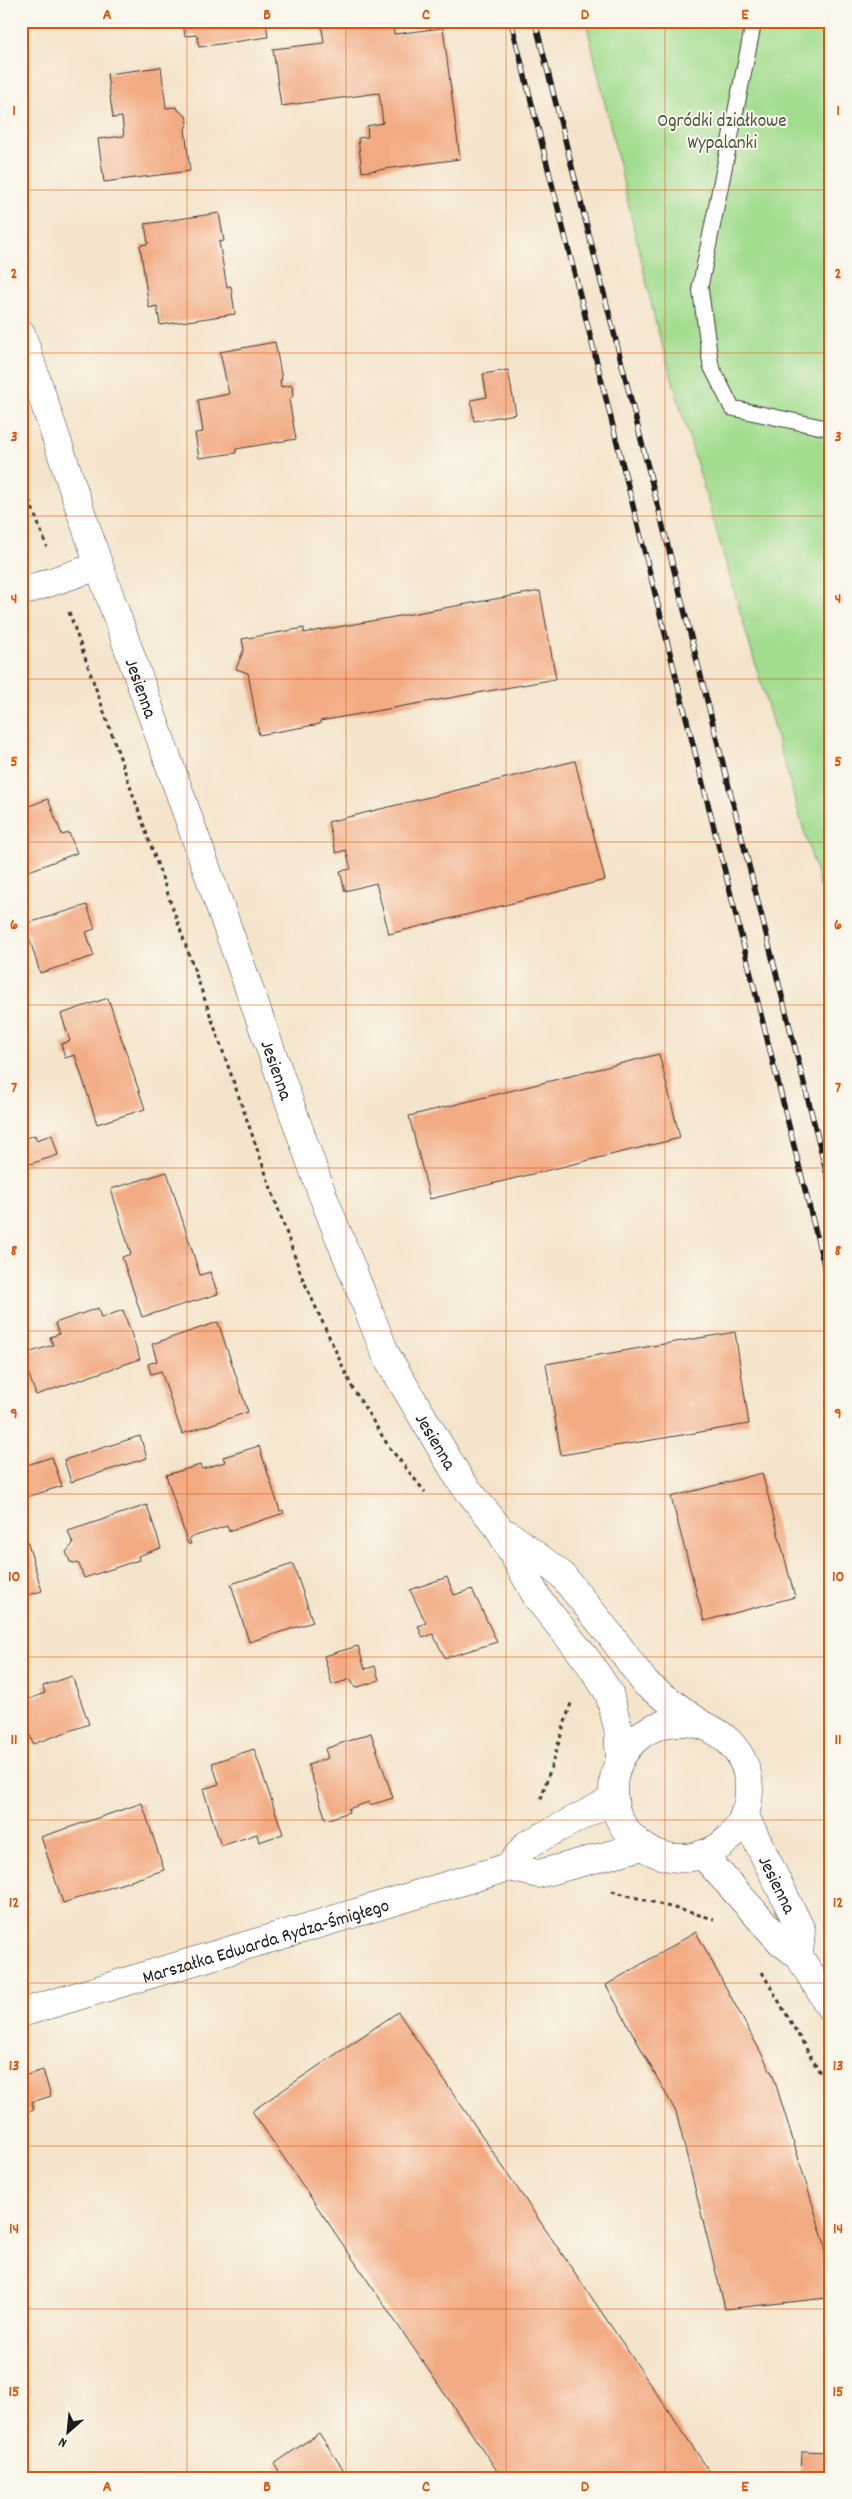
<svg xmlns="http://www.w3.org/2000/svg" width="852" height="2499" viewBox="0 0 852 2499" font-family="Dekko,sans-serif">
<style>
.green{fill:#a2dd8f;stroke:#5f7c56}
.building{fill:#f2aa82}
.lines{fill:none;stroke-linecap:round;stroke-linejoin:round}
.lane-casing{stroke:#3c3a36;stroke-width:17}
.street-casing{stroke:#3c3a36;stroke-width:29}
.secondary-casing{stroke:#3c3a36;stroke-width:29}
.path{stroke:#3c3a36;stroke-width:3;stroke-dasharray:4 4;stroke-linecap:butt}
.lane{stroke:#fff;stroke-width:15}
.street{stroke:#fff;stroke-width:28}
.secondary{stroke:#fff;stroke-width:28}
.rail-casing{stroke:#1c1c1c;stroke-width:5.5}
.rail{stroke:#fbf7ec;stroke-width:4;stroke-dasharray:11;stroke-linecap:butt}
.grid{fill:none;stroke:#de560d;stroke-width:1;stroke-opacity:0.55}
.labels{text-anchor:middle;stroke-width:4;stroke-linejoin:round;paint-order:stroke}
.park-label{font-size:19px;fill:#44563e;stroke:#fbf7ec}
.street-label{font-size:19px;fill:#1c1c1c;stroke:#fbf7ec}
.neatline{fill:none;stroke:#de560d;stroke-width:2}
.grid-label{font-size:16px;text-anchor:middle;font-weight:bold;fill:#de560d}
</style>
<rect width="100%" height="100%" fill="#fbf7ec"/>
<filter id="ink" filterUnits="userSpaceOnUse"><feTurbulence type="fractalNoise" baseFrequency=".02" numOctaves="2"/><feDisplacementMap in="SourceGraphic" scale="10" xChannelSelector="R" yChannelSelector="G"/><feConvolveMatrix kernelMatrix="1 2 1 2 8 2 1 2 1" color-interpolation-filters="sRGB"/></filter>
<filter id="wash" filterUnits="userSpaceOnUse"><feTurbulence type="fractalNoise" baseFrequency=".0096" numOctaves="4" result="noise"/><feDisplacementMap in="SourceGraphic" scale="20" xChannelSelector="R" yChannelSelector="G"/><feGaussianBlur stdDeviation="1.12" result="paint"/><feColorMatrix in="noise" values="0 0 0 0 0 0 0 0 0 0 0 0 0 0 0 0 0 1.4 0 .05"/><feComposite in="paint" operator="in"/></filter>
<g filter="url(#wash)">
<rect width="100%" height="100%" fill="#f4e4cb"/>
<path class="green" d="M586,21h245v902l-175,-599z"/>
<g id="blocks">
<g class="building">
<path d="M194,21h72l2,16 -69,10 -2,-12 -12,1 -2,-13z"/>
<path d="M321,21h71l2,13 49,-6 17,131 -98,13 -4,-34 10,-1 -1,-11 16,-3 -4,-30 -98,13 -8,-57 51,-6z"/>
<path d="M161,67l5,41 11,-1 1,3 8,6 2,6 -3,7 5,42 -86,11 -6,-43 26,-3 -2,-19 -9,1 -6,-44z"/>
<path d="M219,213l5,28 -5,1 8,45 4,-1 4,28 -75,11 -3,-19 -8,2 -9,-63 8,-1 -3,-20z"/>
<path d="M275,342l7,38h-2l1,7 11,-2 1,11 -4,4 7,39 -60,10v4l-37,5 -4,-25 8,-1 -5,-32 31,-6 -9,-42z"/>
<path d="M508,370l8,44 -42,7 -3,-21 16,-3 -4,-23z"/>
<path d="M540,591l16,88 -236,42v3l-61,11 -11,-62 -12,-4 8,-20 -2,-10 62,-11v5z"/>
<path d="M575,761l30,119 -216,54 -13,-51 -31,8 -5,-20 11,-2 -5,-19 -10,3 -8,-31z"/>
<path d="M48,799l14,36 7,-2 8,20 -56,21v-65z"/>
<path d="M87,905l8,24 -9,3 8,24 -54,17 -15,-49z"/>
<path d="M108,998l37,111 -48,15 -22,-69 -10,3 -4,-14 9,-3 -9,-27z"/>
<path d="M659,1054l21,84 -250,61 -21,-83z"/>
<path d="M35,1135l1,5 16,-5 6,20 -37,12v-27z"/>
<path d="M167,1172l33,103 10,-3 8,22 -76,23 -20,-60 9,-3 -20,-65z"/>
<path d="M98,1308l3,10 22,-8 17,49 -104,36 -14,-40 31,-10 -3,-8 9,-3 -4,-11z"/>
<path d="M218,1322l30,90 -66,22 -21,-63 -10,3 -3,-10 9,-3 -5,-17z"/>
<path d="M735,1332l14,92 -188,31 -15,-91z"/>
<path d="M140,1436l7,22 -76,24 -7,-22z"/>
<path d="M259,1446l21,65 3,-1 1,3 -55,18 -2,-5 -38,12 2,6h-3l-22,-69 34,-10 2,4 23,-7 -2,-5z"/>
<path d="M52,1457l10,29 -41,13v-32z"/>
<path d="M762,1473l33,124 -91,24 -33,-124z"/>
<path d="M147,1505l14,43 -23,8 1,4 -55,18 -5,-14 -9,-2 -4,-10 7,-8 -5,-13z"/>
<path d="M26,1537l16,54 -21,6v-59z"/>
<path d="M293,1564l20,58 -64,20 -18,-58z"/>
<path d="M447,1577l7,18 18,-6 25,53 -52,16 -12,-24 -10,4 -5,-12 8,-3 -16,-33z"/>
<path d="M358,1646l7,23 10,-3 4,14 -24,8 -4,-9 -19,6 -8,-29z"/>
<path d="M72,1676l17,48 -56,20 -12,-34v-8l24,-9 -2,-7z"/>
<path d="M371,1733l22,65 -23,7 -1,-3 -21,7 1,3 -23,8 -18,-55 20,-7 -3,-9z"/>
<path d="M254,1749l29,85 -24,8 -2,-8 -36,12 -18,-57 16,-5 -7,-21z"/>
<path d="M142,1803l22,67 -101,33 -22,-66z"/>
<path d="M696,1932l77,143 52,170 2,53 -102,11 -49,-197 -70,-127z"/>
<path d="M398,2012l316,466h-212l-250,-367z"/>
<path d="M43,2070l8,26 -19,6 2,8 -13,3v-36z"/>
<path d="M319,2433l30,45h-66l-9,-14z"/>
<path d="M802,2451l29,1v26h-30z"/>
</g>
</g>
</g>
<g filter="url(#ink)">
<use href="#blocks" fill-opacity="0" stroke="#3c3a36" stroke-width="1"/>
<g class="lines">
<defs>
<path id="lane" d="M754,21l-54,266 11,79 21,42 99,21"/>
<path id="street" d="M21,592l78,-26"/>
<g id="secondary">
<path id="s1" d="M21,333l78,233 222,625 65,164 74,125 38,47 40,72 50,62 21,32 9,35 2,32"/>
<path d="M508,1534l54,41 49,61 35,48 58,42"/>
<circle cx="681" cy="1790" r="68"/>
<path id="s2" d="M744,1814l57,116 -2,26"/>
<path d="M702,1854l78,87 19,15 32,53"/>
<path d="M509,1867l29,7 105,-28"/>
<path id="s3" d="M21,2013l488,-146 17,-22 88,-46"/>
</g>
</defs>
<use href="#lane" class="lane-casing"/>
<use href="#street" class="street-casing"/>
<use href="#secondary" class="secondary-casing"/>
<g class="path">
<path d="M21,478l26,69"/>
<path d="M69,612l233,665 50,110 37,60 36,45"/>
<path d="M541,1799l31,-99"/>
<path d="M612,1891l102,28"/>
<path d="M762,1972l61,106 8,37"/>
</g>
<use href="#lane" class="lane"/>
<use href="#street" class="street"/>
<use href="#secondary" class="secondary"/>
<defs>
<g id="rail">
<path d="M511,21l320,1272"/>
<path d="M535,21l296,1169"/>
</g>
</defs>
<use href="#rail" class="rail-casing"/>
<use href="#rail" class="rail"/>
</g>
</g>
<path class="grid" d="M187,21v2457M346,21v2457M506,21v2457M665,21v2457M21,190h810M21,353h810M21,516h810M21,679h810M21,842h810M21,1005h810M21,1168h810M21,1331h810M21,1494h810M21,1657h810M21,1820h810M21,1983h810M21,2146h810M21,2309h810"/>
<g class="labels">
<g class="park-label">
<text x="722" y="126">Ogródki działkowe<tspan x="722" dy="22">Wypalanki</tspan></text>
</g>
<g class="street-label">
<text dy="7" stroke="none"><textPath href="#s1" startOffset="375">Jesienna</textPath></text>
<text dy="7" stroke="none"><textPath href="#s1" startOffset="780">Jesienna</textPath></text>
<text dy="7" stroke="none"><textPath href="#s1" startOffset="1185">Jesienna</textPath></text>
<text dy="7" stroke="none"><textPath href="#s2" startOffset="78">Jesienna</textPath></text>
<text dy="7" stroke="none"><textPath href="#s3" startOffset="255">Marszałka Edwarda Rydza-Śmigłego</textPath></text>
</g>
</g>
<rect width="852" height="2499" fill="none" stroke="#fbf7ec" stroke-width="55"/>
<g transform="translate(68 2432) rotate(207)" stroke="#fbf7ec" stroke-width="4" paint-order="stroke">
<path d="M0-4L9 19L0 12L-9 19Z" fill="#1c1c1c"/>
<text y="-8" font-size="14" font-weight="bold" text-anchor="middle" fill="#1c1c1c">N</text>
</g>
<rect x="28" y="28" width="796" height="2444" class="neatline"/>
<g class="grid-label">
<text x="107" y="19">A</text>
<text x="267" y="19">B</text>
<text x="426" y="19">C</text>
<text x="585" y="19">D</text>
<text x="745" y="19">E</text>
<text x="14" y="115">1</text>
<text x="838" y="115">1</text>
<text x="14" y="278">2</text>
<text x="838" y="278">2</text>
<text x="14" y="441">3</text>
<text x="838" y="441">3</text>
<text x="14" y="603">4</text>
<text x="838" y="603">4</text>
<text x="14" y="766">5</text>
<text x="838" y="766">5</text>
<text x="14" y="929">6</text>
<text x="838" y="929">6</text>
<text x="14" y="1092">7</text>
<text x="838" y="1092">7</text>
<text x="14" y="1255">8</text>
<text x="838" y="1255">8</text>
<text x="14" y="1418">9</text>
<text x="838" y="1418">9</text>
<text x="14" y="1581">10</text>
<text x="838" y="1581">10</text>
<text x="14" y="1744">11</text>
<text x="838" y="1744">11</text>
<text x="14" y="1907">12</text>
<text x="838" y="1907">12</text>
<text x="14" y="2070">13</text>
<text x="838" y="2070">13</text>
<text x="14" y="2233">14</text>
<text x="838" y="2233">14</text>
<text x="14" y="2396">15</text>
<text x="838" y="2396">15</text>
<text x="107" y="2491">A</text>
<text x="267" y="2491">B</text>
<text x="426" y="2491">C</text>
<text x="585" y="2491">D</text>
<text x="745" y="2491">E</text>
</g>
</svg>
